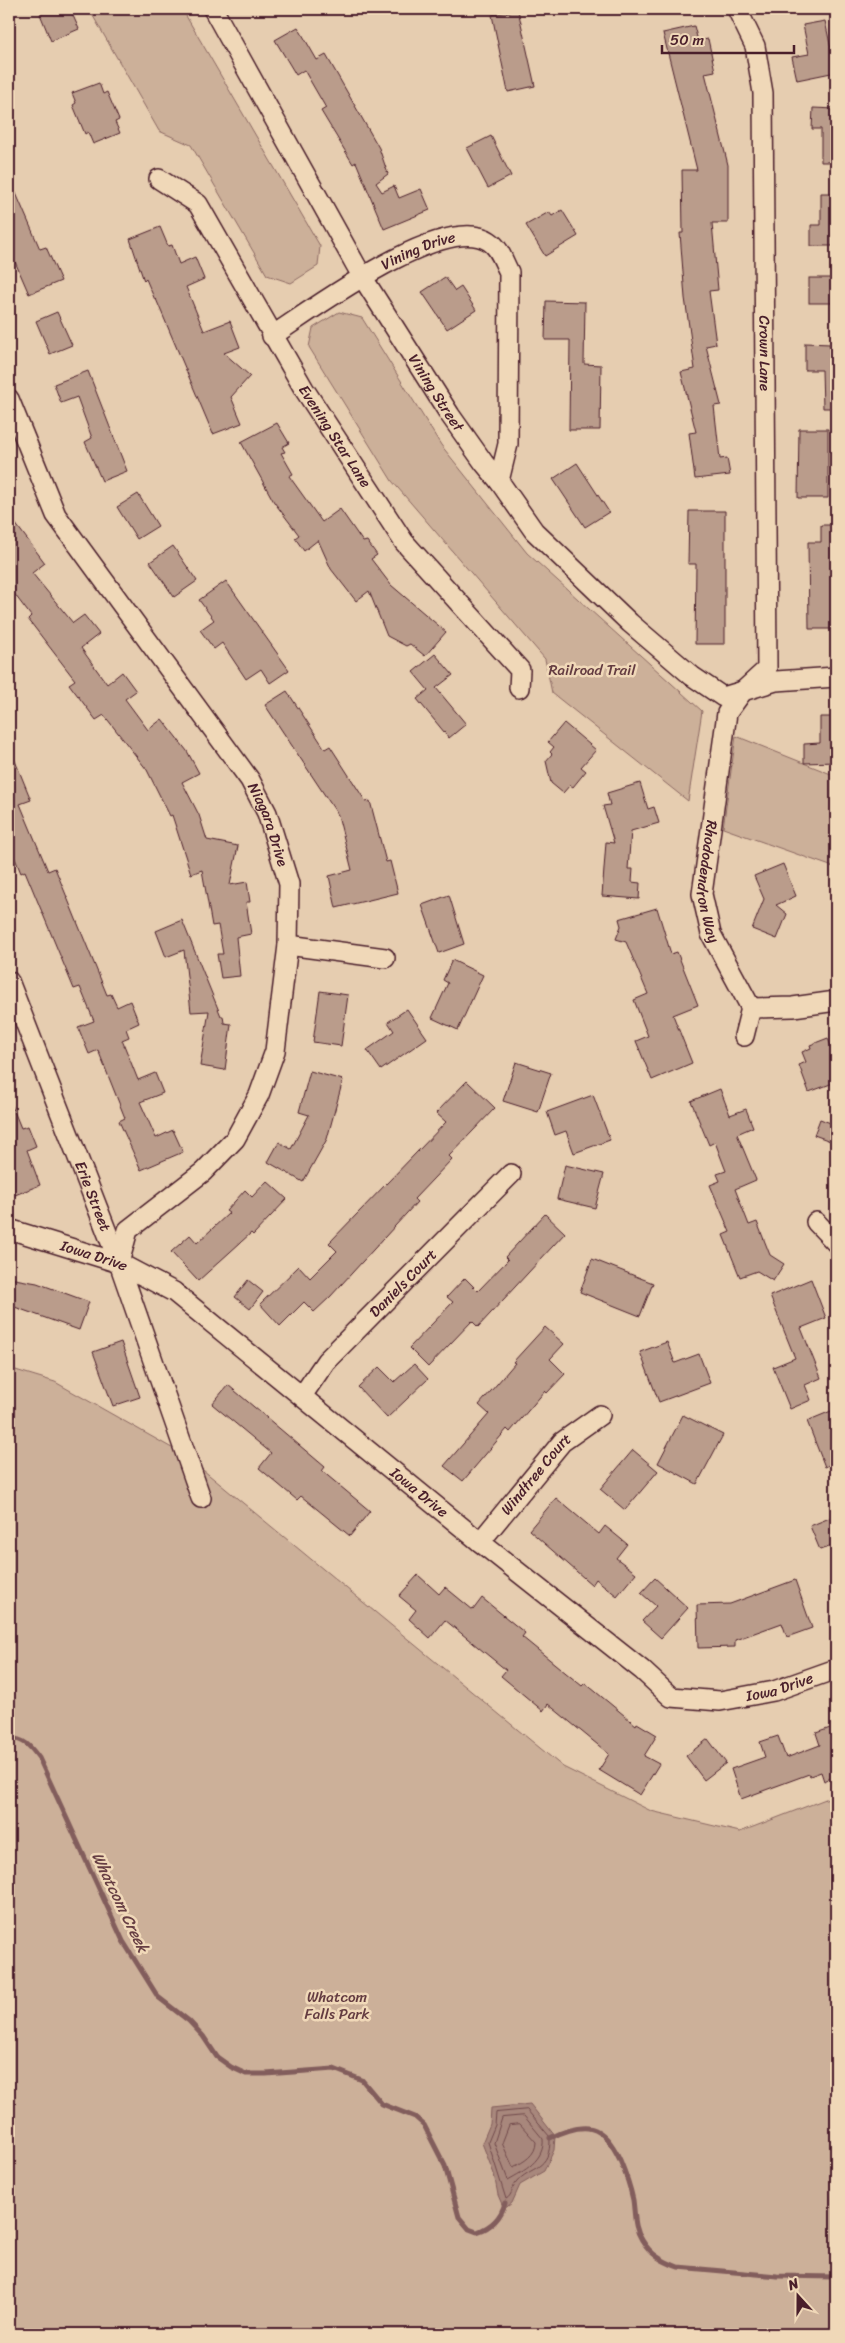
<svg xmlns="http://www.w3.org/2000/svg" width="845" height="2343" viewBox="0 0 845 2343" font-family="Sriracha,sans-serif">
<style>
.green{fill:#ccb099;stroke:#8b6862}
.water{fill:#a8877b;stroke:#825d5b}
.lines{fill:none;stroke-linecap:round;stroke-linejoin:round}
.shore{stroke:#70494b;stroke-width:1}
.stream{stroke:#825d5b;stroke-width:5}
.building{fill:#ba9c8b;stroke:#4a1f2b}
.minor-casing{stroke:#4a1f2b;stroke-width:22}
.minor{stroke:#f0d8b8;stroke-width:19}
.labels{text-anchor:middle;stroke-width:5;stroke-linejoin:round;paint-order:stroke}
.street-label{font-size:15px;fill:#4a1f2b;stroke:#f0d8b8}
.park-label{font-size:15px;fill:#643c41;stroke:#f0d8b8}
.water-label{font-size:16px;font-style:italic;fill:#663e43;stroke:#f0d8b8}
</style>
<rect width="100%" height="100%" fill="#e6cdb0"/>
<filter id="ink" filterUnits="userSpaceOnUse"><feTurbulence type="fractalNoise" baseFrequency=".02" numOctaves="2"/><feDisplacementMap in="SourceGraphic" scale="10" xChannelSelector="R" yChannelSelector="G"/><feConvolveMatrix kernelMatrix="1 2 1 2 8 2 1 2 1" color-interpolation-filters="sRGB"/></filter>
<g filter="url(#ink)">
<g class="green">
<path d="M89,9h93l138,237 -2,20 -27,17 -24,-8 -76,-130 -32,-14z"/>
<path d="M339,312l23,6 79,127 86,108 175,158 -14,90 -136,-108 -7,-34 -153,-178 -83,-134 4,-19z"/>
<path d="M736,736l100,40v92l-113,-40z"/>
<path d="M9,1368l46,14 131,74 377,311 88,44 89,21 96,-37v539h-827z"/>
</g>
<path class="water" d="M530,2104l25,32 -1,14 -10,21 -24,14 -8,18 -8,6 -6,-14 -4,-21 -12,-31 8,-19 1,-16z"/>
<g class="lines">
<g class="shore">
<path d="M527,2110l23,27c1,35 -20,28 -34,46 -4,5 -4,13 -10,16l-18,-57 7,-17 1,-12z"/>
<path d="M524,2116l19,23c2,21 -19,32 -35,41l-14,-37 8,-25z"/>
<path d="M520,2124l16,18c0,13 -12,20 -23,25l-11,-24 7,-18z"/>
</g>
<g class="stream">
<path d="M9,1738c16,1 21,8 30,20l84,183 35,56 31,24 14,15 14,21 14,10 15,7h20l68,-5 28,11 20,24 33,13 9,8 21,41 14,51 10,12 8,3c15,-5 24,-14 28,-29"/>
<path d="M550,2138c35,-17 53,-15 70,22 5,12 10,26 13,40 2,14 1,28 9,40 9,15 20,21 36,27l99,9 59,1"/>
</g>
</g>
<g class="building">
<path d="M53,9h17l9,20 -28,12 -11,-27z"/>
<path d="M518,10l17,76 -27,6 -16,-77z"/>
<path d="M825,21l11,51 -39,8 -5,-23 17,-3 -6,-29z"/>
<path d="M694,26l4,15 10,-2 7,32 -10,2 23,92v58h-16l6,67 -9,1 7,53 -10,2 15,59 -7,1 6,53 7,-1 3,17 -35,4 -6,-46 7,-1 -15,-60 14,-3 -10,-71 -5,-65h3l-1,-63h15l-34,-137z"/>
<path d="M298,27l19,33 9,-5 53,93 9,26 -12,9 6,9 12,-6 5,12 22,-9 9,21 -46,19 -28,-67 -3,2 -32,-53 5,-3 -22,-38 -8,5 -21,-35z"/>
<path d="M99,83l4,11 4,-2 12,28 -4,2 5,11 -27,11 -5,-12 -3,2 -12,-29 3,-2 -4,-10z"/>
<path d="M813,108l23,1v53h-15v-33h-9z"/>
<path d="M491,136l20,40 -23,12 -21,-40z"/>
<path d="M9,177l31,72 6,-2 15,34 -32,13 -20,-46z"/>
<path d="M821,193h15v53h-25v-21h10z"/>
<path d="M562,210l16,26 -33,20 -19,-31 23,-13 3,4z"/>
<path d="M160,227l8,19 4,-1 7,19 16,-7 9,22 -18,8 18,44 26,-10 10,26 -16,6 26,23 -19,21 11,26 -29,11 -57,-135 -1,1 -9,-21 -2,2 -14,-42z"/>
<path d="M445,277l10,14 6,-4 15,23 -29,19 -25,-37z"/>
<rect x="809" y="278" width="27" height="25"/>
<path d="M546,301l39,1 -1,62 17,1 -1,65h-31l1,-90h-25z"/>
<path d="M57,312l15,33 -22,9 -14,-33z"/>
<path d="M805,343l25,1v13l6,-1v52h-13l-1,-38h-17z"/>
<path d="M88,371l39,100 -25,10 -17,-39 7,-4 -15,-41 -16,6 -7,-19z"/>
<path d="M277,423l12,20 -7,4 3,5 -4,1 12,21 -4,2 33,46 18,-13 23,33 4,-1 10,14 -6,4 20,26 55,47 -21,24 -15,-12 -4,2 -19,-10 -18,-45 -13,10 -25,-32 -13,-29 -14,11 -9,-13 4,-3 -25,-33 -33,-60z"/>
<path d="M799,429h29v69h-30z"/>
<path d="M577,463l32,49 -24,15 -32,-48z"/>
<path d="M138,494l20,32 -21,13 -20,-32z"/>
<path d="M689,511h36v133h-30l1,-80h-8z"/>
<path d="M9,515l36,48 -13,10 41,50 11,-8 15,19 -18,14 26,36 15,-12 14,19 -11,8 23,31 14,-11 25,32 12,22 -17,9 17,33 8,25 31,6 -8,39 17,-3 3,20h-4l5,32 -15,3 4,39 -19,2 -4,-24h6l-5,-29 -6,1 -10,-56 -11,4 -19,-59 -2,1 -23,-46 -43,-55 -8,5 -27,-36 6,-4 -47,-61 3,-3 -22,-29z"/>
<path d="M821,525h15v104h-27l-1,-87h13z"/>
<path d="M173,546l24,35 -23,16 -24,-35z"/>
<path d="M226,581l63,89 -19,13 -9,-14 -15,10 -24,-36 -8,6 -14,-19 14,-10 -15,-20z"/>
<path d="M435,654l18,21 -17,13 30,36 -17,14 -32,-39 11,-9 -15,-18z"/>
<path d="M287,691l38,58 5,-3 36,56 4,-1 16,61 4,-1 8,32 -62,15 -7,-32 23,-6 -14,-55 -73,-110z"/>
<path d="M820,717h16v45l-32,1v-19l16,-1z"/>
<path d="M564,723l32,27 -15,17 5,4 -13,16 -3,-2 -7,8 -12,-10 -5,-22 6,-7 -2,-2 4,-5 -6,-5z"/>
<path d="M9,746l22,54 -11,4 28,67 7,-3 52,127 4,-1 6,13 13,-6 9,22 -13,6 3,8 -7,3 16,40 17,-7 8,20 -23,9 16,36 17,-8 10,22 -42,18 -22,-49 6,-3 -27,-68 -9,4 -11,-27 16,-6 -14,-34 -6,2 -49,-118 -4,2 -12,-29z"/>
<path d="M640,783l8,26 6,-2 5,16 -28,8 -3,38h5l-1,13 8,1 -1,16 -37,-3 4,-54 8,1 -11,-37 7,-1 -3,-12z"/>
<path d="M783,864l13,32 -20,9 11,9 -10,25 -25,-10 12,-30 -10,-23z"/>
<path d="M449,895l15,49 -25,9 -17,-48z"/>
<path d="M657,908l14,46 6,-2 21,53 -25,10 19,48 -40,17 -16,-39 12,-5 -14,-36 14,-6 -22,-52 -10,-3 5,-13 -2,-7z"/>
<path d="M182,920l39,96h2l1,7 7,1 -6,46 -25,-4 9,-55 -18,1 -7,-62 -18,7 -10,-26z"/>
<path d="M452,960l31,15 -25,55 -26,-12 16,-35 -5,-3z"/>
<path d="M320,991l28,4 -7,51 -28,-4z"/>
<path d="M407,1009l20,29 -46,32 -14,-20 27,-19 -6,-9z"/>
<path d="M828,1038l8,22v22l-27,10 -10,-27 7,-3 -4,-10 9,-4 -1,-3z"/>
<path d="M516,1062l35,11 -13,39 -35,-11z"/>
<path d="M310,1071l33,9 -16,59 -24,43 -35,-20 11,-20 12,7 18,-34 -10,-3z"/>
<path d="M467,1081l28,27 -46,48 3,3 -38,40 3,3 -87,95 -16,15 -10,-10 -24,24 -20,-22 39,-38 11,12 27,-27 -8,-8 117,-121 -10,-9z"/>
<path d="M720,1089l10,26 16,-6 7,18 -16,7 19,46 -21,9 14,36 8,-3 13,33 14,9 -11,17 -16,-10 -17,6 -17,-42 7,-3 -20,-47 10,-4 -3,-7 9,-3 -11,-29 -6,3 -18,-44z"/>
<path d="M593,1095l17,45 -36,13 -8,-22 -11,4 -8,-23z"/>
<path d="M9,1099l12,29 7,-2 8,20 -9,4 13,35 -25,10 -6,-15z"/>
<path d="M820,1119l16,6v18l-22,-8z"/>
<path d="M565,1165l39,9 -9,34 -38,-9z"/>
<path d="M267,1181l20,18 -34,36 -2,-2 -53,48 -27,-29 19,-17 7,8 32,-30 -3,-2 19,-21 7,7z"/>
<path d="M545,1214l20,19 -87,94 -6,-6 -44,46 -19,-19 44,-46 -6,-5 18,-19 13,13 30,-31 -3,-3z"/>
<path d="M592,1259l61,24 -13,33 -60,-24z"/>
<path d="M9,1278l28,5 52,19 -10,28 -70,-25z"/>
<path d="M811,1279l15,39 -25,10 20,50 -16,7 6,15 -21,9 -17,-42 22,-9 -25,-62z"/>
<path d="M248,1280l15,12 -13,17 -15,-12z"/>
<path d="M545,1327l19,17 -14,15 15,15 -18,19 -2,-2 -35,41 -3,-3 -44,52 -19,-15 45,-52 -10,-9 36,-42 -2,-1z"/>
<path d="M121,1342l19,55 -27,9 -20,-54z"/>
<path d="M667,1342l8,21 24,-9 11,29 -51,19 -19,-50z"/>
<path d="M414,1364l14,15 -41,39 -29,-31 21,-20 15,15z"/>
<path d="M228,1385l97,82 -3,4 48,40 -20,25 -49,-40 -4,4 -38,-32 12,-15 -59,-49z"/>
<path d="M836,1409v53l-11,5 -18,-46z"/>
<path d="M683,1415l40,20 -26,49 -39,-21z"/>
<path d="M633,1450l25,21 -33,39 -25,-21z"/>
<path d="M556,1498l43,36 6,-8 22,18 -11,14 20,15 -19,23 -21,-17 -4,6 -63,-55z"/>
<path d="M832,1517l4,12v15l-16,6 -10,-24z"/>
<path d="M418,1575l21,19 6,-7 28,23 9,-12 43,35 -3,4 60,49 3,-3 51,42 1,-2 20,12 -13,21 15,8 -19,31 -41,-25 10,-16 -61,-50 -5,7 -42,-35 5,-6 -61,-50 -15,18 -21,-19 7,-9 -17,-14z"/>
<path d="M655,1578l33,30 -27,30 -19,-17 14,-15 -15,-13z"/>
<path d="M795,1580l17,48 -25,9 -5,-14 -47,17v7l-37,1 -1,-43 33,-1z"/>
<path d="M836,1726v50l-12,5 -3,-9 -11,4 -1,-2 -68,25 -10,-30 34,-12 -5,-15 18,-6 8,22 34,-13 -4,-12z"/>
<path d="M708,1739l18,24 -22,17 -18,-24z"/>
</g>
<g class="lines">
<defs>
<g id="minor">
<path id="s1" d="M213,9l150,269 87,137 34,48 15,18 35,50 96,92 62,53 31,21 53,-16 60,-4"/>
<path id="s2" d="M737,9l18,37 8,47 4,576 -24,22 -16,22 -25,181 9,40 40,74 42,-1 43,-6"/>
<path id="s3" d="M159,179l39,25 106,185 100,153 116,128 -1,18"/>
<path id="s4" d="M272,336c40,-26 171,-124 217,-95 11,7 14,20 20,31l-1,172 -9,37"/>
<path id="s5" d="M9,399l47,116 194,265 17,33 22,71 -1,61 -13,106 -16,44 -24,44 -32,33 -75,58 -9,33"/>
<path d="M288,945l97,13"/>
<path id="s6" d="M9,981l110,282 82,235"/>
<path d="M744,1036l7,-28"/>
<path d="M816,1222l20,21"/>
<path id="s7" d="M9,1229l110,34 55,29 306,250 162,128 29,27 49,4 54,-10 62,-22"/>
<path id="s8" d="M302,1396l24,-35 185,-187"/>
<path id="s9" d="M480,1542l82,-100 38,-27"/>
</g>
</defs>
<use href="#minor" class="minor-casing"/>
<use href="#minor" class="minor"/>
</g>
</g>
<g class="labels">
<g class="street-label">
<text dy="5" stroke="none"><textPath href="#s4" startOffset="170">Vining Drive</textPath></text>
<text dy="5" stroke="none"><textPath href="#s2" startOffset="349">Crown Lane</textPath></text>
<text dy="5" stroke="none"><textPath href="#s1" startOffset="444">Vining Street</textPath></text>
<text dy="5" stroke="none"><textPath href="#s3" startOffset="316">Evening Star Lane</textPath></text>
<text dy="5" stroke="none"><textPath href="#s5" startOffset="502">Niagara Drive</textPath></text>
<text dy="5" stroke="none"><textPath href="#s2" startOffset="895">Rhododendron Way</textPath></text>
<text dy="5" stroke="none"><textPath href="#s6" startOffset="231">Erie Street</textPath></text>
<text dy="5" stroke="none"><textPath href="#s7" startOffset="89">Iowa Drive</textPath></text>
<text dy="5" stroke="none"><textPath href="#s8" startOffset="152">Daniels Court</textPath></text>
<text dy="5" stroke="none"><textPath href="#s9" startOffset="88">Windtree Court</textPath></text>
<text dy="5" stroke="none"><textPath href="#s7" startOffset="494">Iowa Drive</textPath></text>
<text dy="5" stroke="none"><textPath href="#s7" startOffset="929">Iowa Drive</textPath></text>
</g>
<g class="park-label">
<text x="592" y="675">Railroad Trail</text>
<text x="337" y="2002">Whatcom<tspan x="337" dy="17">Falls Park</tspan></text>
</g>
<g class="water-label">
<text transform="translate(121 1902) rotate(64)" y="6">Whatcom Creek</text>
</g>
</g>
<rect width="845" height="2343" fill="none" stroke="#f0d8b8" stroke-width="30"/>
<rect x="15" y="15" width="815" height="2313" fill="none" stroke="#4a1f2b" stroke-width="2" filter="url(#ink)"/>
<g transform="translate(798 2296) rotate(339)" stroke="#f0d8b8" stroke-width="4" paint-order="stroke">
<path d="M0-4L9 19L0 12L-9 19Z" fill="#4a1f2b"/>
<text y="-8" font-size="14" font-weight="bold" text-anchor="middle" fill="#4a1f2b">N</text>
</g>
<path d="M662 45v8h132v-8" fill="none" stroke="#4a1f2b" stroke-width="2.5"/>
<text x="670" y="45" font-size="15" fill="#4a1f2b" stroke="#f0d8b8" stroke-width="4" paint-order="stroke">50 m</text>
</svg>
